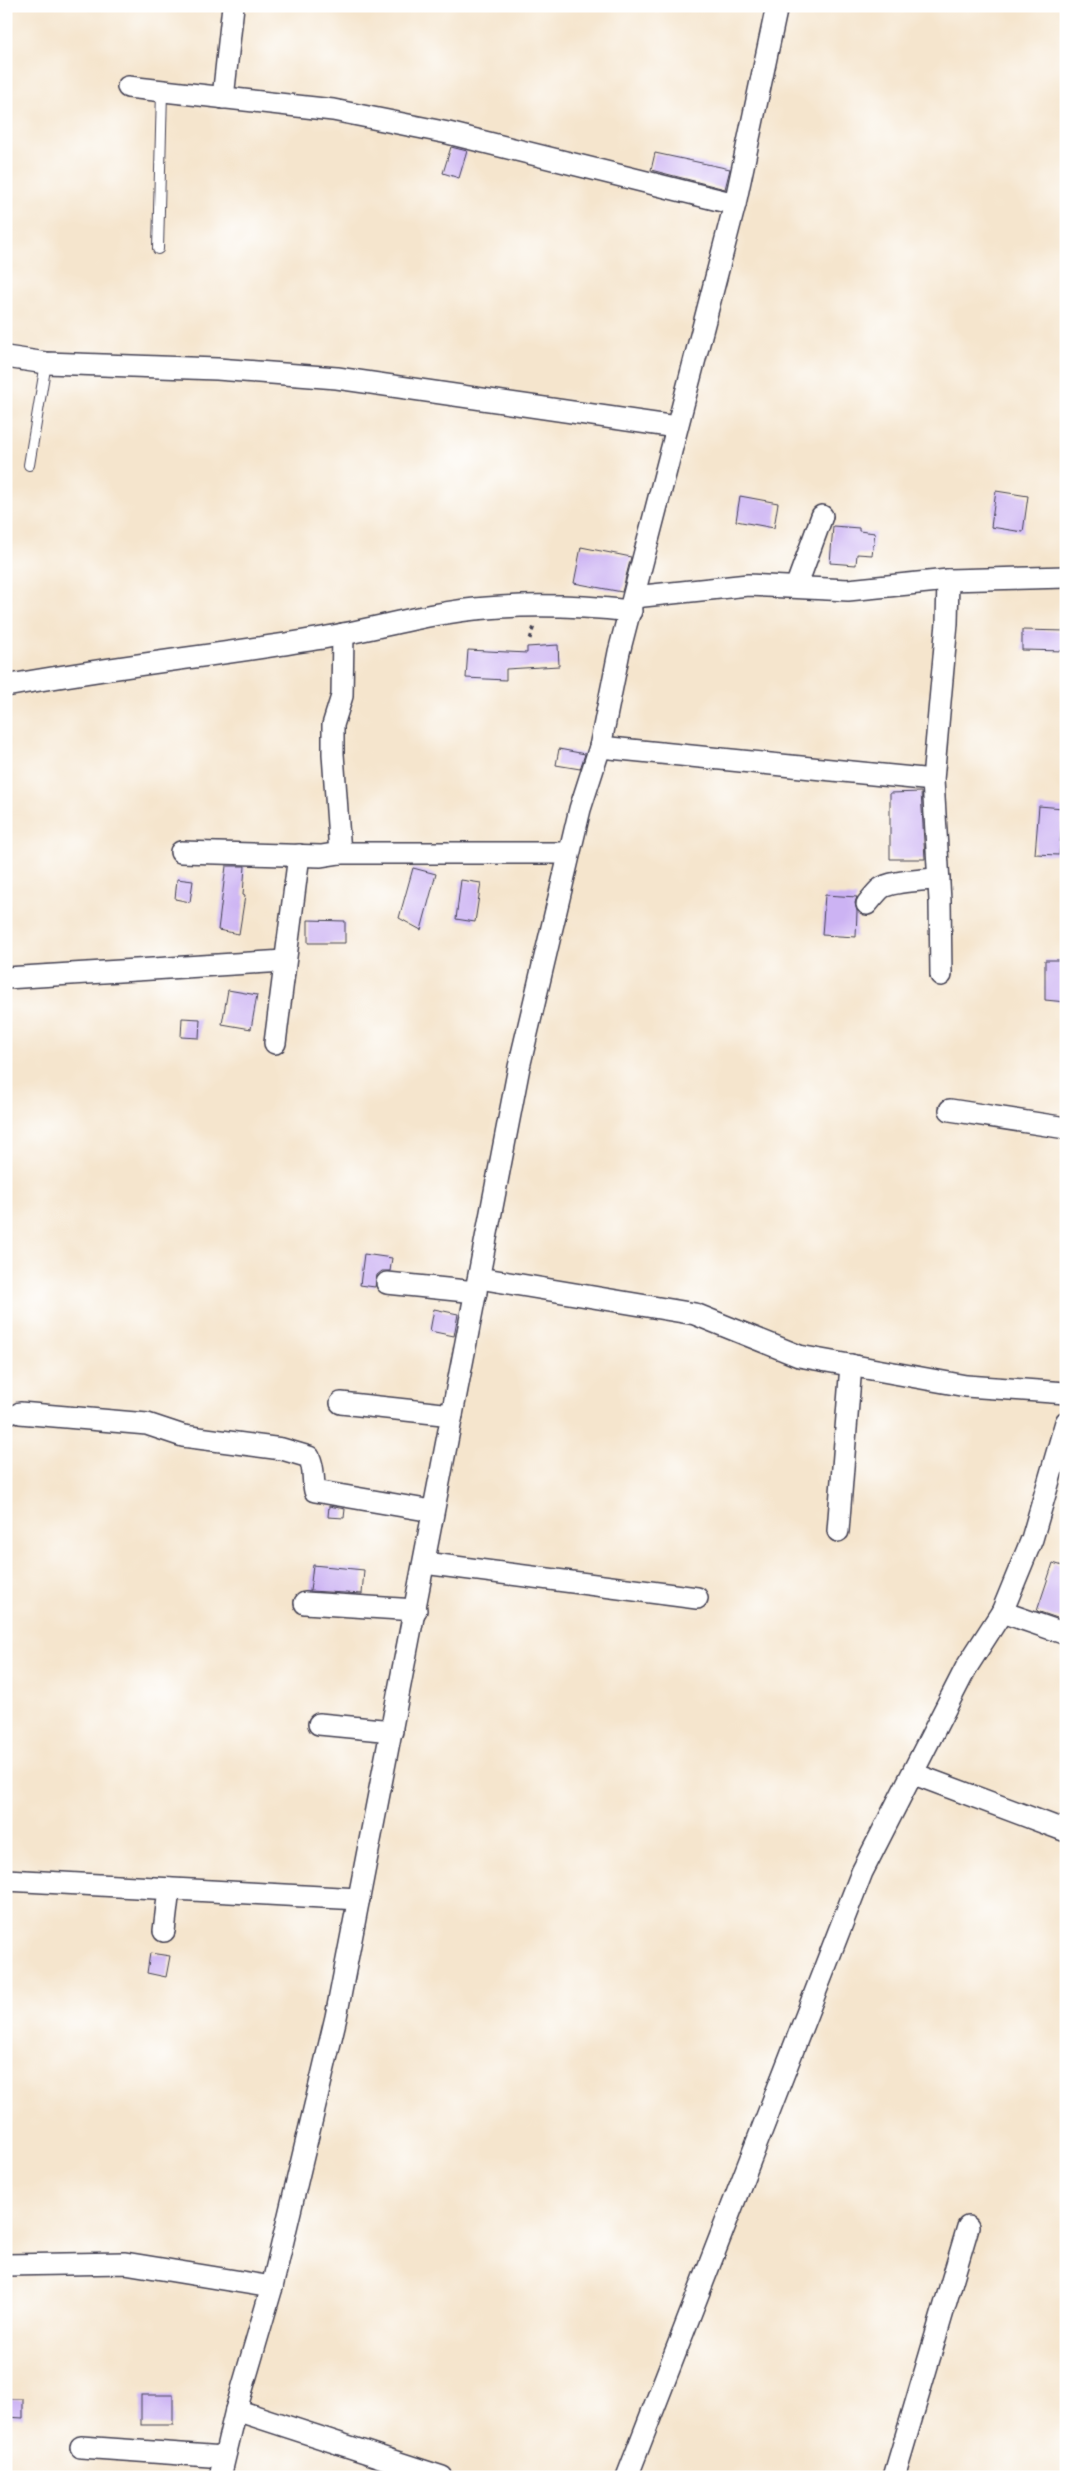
<svg xmlns="http://www.w3.org/2000/svg" width="1072" height="2483" viewBox="0 0 1072 2483" font-family="Mali,sans-serif">
<style>
.building{fill:#ccb3f3}
.lines{fill:none;stroke-linecap:round;stroke-linejoin:round}
.lane-casing{stroke:#423f51;stroke-width:12}
.street-casing{stroke:#423f51;stroke-width:24}
.path{stroke:#423f51;stroke-width:3;stroke-dasharray:4 4;stroke-linecap:butt}
.lane{stroke:#fff;stroke-width:10}
.street{stroke:#fff;stroke-width:21}
</style>
<rect width="100%" height="100%" fill="#fff"/>
<filter id="ink" filterUnits="userSpaceOnUse"><feTurbulence type="fractalNoise" baseFrequency=".02" numOctaves="2"/><feDisplacementMap in="SourceGraphic" scale="10" xChannelSelector="R" yChannelSelector="G"/><feConvolveMatrix kernelMatrix="1 2 1 2 8 2 1 2 1" color-interpolation-filters="sRGB"/></filter>
<filter id="wash" filterUnits="userSpaceOnUse"><feTurbulence type="fractalNoise" baseFrequency=".0096" numOctaves="4" result="noise"/><feDisplacementMap in="SourceGraphic" scale="20" xChannelSelector="R" yChannelSelector="G"/><feGaussianBlur stdDeviation="1.12" result="paint"/><feColorMatrix in="noise" values="0 0 0 0 0 0 0 0 0 0 0 0 0 0 0 0 0 1.4 0 .05"/><feComposite in="paint" operator="in"/></filter>
<g filter="url(#wash)">
<rect width="100%" height="100%" fill="#f5e5cd"/>
<g id="blocks">
<g class="building">
<path d="M451,147l16,4 -8,27 -16,-5z"/>
<path d="M655,153l75,16 -5,20 -74,-19z"/>
<path d="M996,491l32,5 -5,36 -32,-5z"/>
<path d="M740,496l38,7 -4,25 -38,-7z"/>
<path d="M833,526l26,2v3l16,2 -3,22 -15,-1 -1,11 -26,-2z"/>
<path d="M581,547l50,10 -9,35 -48,-9z"/>
<path d="M1022,630l44,1v20l-44,-1z"/>
<path d="M558,645l1,21 -53,3v11l-40,-2 2,-28 59,3v-6z"/>
<path d="M559,749l26,5 -5,15 -24,-4z"/>
<path d="M921,792l4,67h-35v-66z"/>
<path d="M1039,806l24,2 -4,47 -24,-1z"/>
<path d="M226,866h19l-2,29 2,1 -6,38 -21,-4z"/>
<path d="M413,868l23,6 -15,56 -22,-12z"/>
<path d="M177,879l16,2 -3,21 -15,-3z"/>
<path d="M461,880l20,3 -6,39 -19,-3z"/>
<path d="M825,895l32,2 -2,6 2,8 -1,26 -34,-2z"/>
<path d="M308,920l37,1v22h-37z"/>
<path d="M1045,960h21v42l-21,-2z"/>
<path d="M228,990l29,5 -6,34 -29,-5z"/>
<path d="M182,1018l18,1 -1,19 -18,-1z"/>
<path d="M364,1254l28,4 -2,13h-8l-5,4 -2,12 -15,-2z"/>
<path d="M434,1309l24,5 -4,22 -24,-5z"/>
<path d="M329,1506l16,3 -1,9 -16,-1z"/>
<path d="M1053,1563l13,4v54l-29,-10z"/>
<path d="M313,1565l51,5 -2,24 -52,-3z"/>
<path d="M150,1953l20,3 -4,21 -19,-4z"/>
<rect x="141" y="2395" width="32" height="30"/>
<path d="M6,2399h17v19l-17,-1z"/>
</g>
</g>
</g>
<g filter="url(#ink)">
<use href="#blocks" fill-opacity="0" stroke="#423f51" stroke-width="1"/>
<g class="lines">
<defs>
<g id="lane">
<path d="M158,249l4,-158"/>
<path d="M29,465l17,-102"/>
</g>
<g id="street">
<path d="M128,87l205,23 115,23 287,71"/>
<path d="M223,98l10,-92"/>
<path d="M6,357l40,6 171,6 120,9 339,49"/>
<path d="M796,587l26,-71"/>
<path d="M634,597l114,-12 100,5 100,-10 118,-3"/>
<path d="M6,686c103,-19 207,-30 310,-47 57,-9 113,-27 171,-31 47,-4 97,-2 144,3"/>
<path d="M600,747l333,33"/>
<path d="M181,852l140,4 19,-3h229"/>
<path d="M340,853l-7,-99v-29l9,-29 1,-62"/>
<path d="M867,904c4,-5 9,-11 13,-15 11,-9 44,-8 59,-11"/>
<path d="M941,975l-1,-74 -7,-121 14,-157 1,-43"/>
<path d="M6,978l278,-17"/>
<path d="M275,1043l24,-188"/>
<path d="M950,1110l116,18"/>
<path d="M479,1278l216,36 104,42 167,30 100,7"/>
<path d="M387,1283l89,9"/>
<path d="M341,1403l111,12"/>
<path d="M20,1413l127,11 36,12 99,13 27,8c6,12 3,21 6,34l117,20"/>
<path d="M838,1531l13,-166"/>
<path d="M424,1563l273,35"/>
<path d="M305,1603l111,7"/>
<path d="M1002,1612l64,22"/>
<path d="M319,1724l73,7"/>
<path d="M914,1774l152,57"/>
<path d="M6,1880l353,19"/>
<path d="M164,1931l5,-42"/>
<path d="M6,2265l119,-2 147,24"/>
<path d="M236,2410l206,67"/>
<path d="M81,2447l143,10"/>
<path d="M220,2477l16,-67 36,-123 64,-270 183,-950 61,-258 20,-62 19,-95 116,-448 42,-198"/>
<path d="M627,2477l235,-605 104,-204 36,-56 30,-73 34,-117"/>
<path d="M894,2477l74,-250"/>
</g>
</defs>
<use href="#lane" class="lane-casing"/>
<use href="#street" class="street-casing"/>
<path class="path" d="M530,639l4,-13"/>
<use href="#lane" class="lane"/>
<use href="#street" class="street"/>
</g>
</g>
<rect width="1072" height="2483" fill="none" stroke="#fff" stroke-width="25"/>
</svg>
